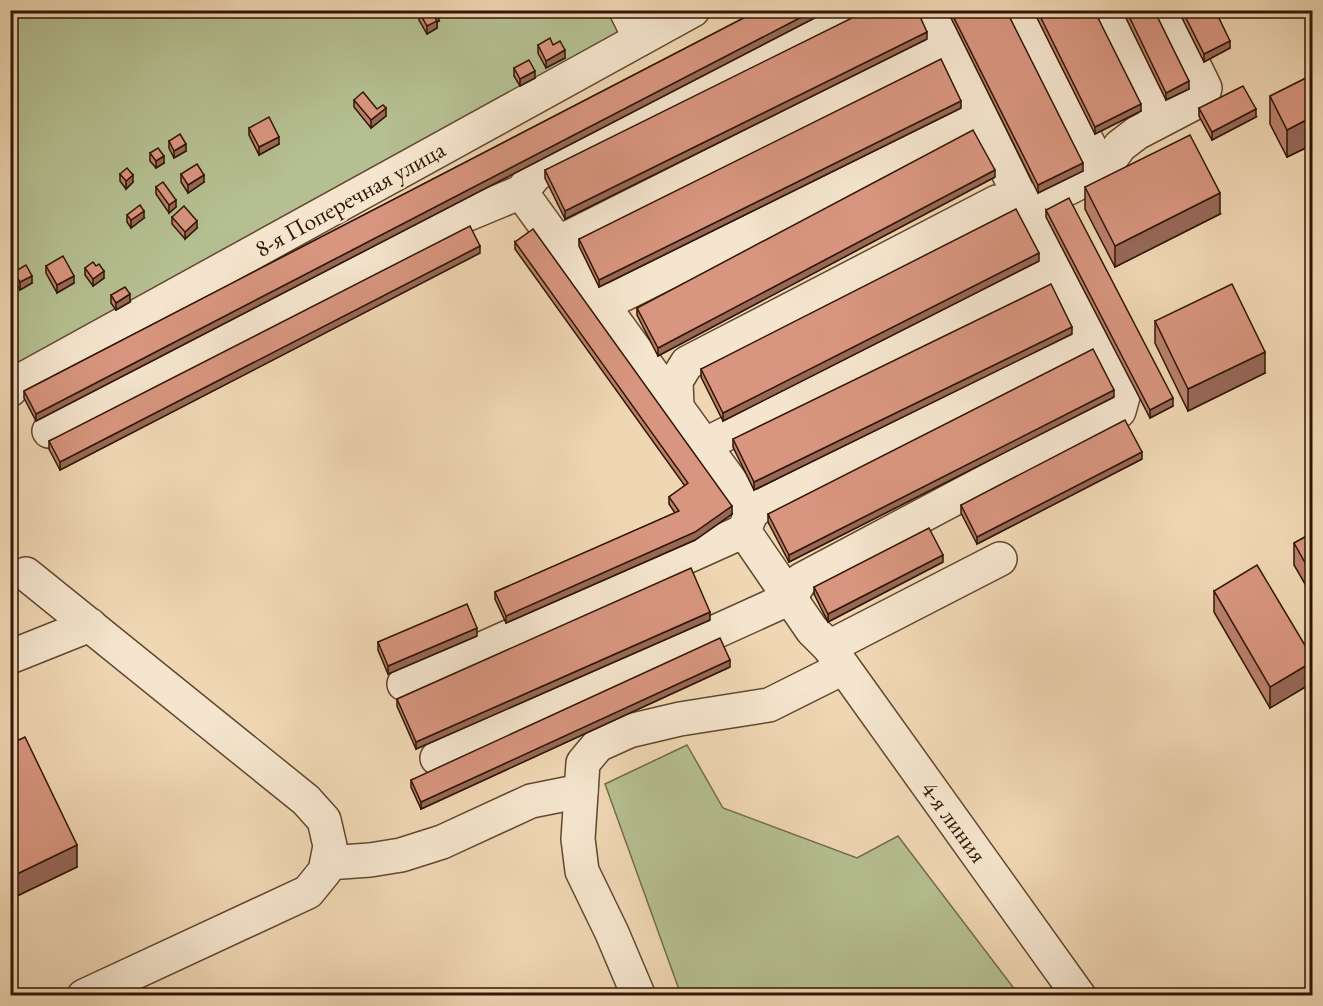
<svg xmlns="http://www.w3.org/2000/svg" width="1323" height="1006" viewBox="0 0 1323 1006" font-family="'EB Garamond',serif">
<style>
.green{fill:#b5bf91;stroke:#736b4a;stroke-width:1.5}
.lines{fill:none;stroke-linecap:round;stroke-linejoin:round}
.minor-casing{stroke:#61472f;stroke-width:36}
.minor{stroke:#f5e5ce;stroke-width:33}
.wall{fill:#ba806d;stroke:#311703;stroke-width:1.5}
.shaded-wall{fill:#976859;stroke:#311703;stroke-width:1.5}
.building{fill:#d8957f;stroke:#311703;stroke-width:1.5}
.labels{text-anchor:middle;stroke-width:4.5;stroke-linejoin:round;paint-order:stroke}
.street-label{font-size:24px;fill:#311703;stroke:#f5e5ce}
</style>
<rect width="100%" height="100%" fill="#f0d7b4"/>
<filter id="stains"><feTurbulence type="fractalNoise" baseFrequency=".00333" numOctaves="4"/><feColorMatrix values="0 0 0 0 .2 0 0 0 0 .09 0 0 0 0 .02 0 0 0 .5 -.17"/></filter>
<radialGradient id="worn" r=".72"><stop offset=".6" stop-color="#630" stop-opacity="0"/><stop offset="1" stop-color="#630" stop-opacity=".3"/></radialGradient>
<g class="green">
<path d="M11,11h672l-672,361z"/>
<path d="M687,745l36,63 134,50 41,-22 121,159h-338l-76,-211z"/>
</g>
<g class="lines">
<defs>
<g id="minor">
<path d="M626,10l14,29"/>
<path d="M1021,10l81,161"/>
<path d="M1107,10l54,110"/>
<path d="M521,192l231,319 -8,20 68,99 17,17 250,349"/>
<path d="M558,243l389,-196"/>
<path d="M602,305l379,-188"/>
<path d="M10,390l6,-7 677,-373"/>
<path d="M677,407l-1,-26 11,-18 310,-161 50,-3 55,-28 18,-25 17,-13 65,-34 3,-11 -38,-78"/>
<path d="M49,431l412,-214 60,-25 15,-18 316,-164"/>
<path d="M704,445l354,-177"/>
<path d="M752,511l342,-175"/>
<path d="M26,574l280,226 18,20 6,26 -5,25 -17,21 -224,104"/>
<path d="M829,647l171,-88"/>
<path d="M10,657l80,-32"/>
<path d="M404,684l340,-153"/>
<path d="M437,758l353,-160 11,-18 318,-169 5,-18 -102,-192 -93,-191"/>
<path d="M327,863l43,-3 31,-5 41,-13 89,-41 50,-10"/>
<path d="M637,992l-25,-59 -30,-62 -4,-32 5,-76 15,-18 31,-14 51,-12 89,-14 74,-37"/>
</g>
</defs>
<use href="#minor" class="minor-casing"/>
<use href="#minor" class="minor"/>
</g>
<g class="wall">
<path d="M759,10h71l-794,411 -12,-23v-7z"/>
<path d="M947,10h59l77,161 -45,22z"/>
<path d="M1033,10h61l47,101 -46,23z"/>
<path d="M1122,10h32l35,79 -23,11z"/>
<path d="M1178,10h37l15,38 -26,14z"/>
<path d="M419,12l20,9 -2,1v6l-10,6 -8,-14z"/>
<path d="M927,39l-362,180 -20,-41v-8z"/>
<path d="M538,45h15l12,13 -19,10 -8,-15z"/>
<path d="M514,68l21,10 -15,8 -6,-10z"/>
<path d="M1312,75v70l-25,12 -17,-33v-28z"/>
<path d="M354,100l23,9 9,7 -15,12 -17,-21z"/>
<path d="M961,108l-362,179 -20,-41v-7z"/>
<path d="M1199,108l57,9 -44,23 -13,-24z"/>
<path d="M249,128l30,16 -20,11 -10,-20z"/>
<path d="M169,141l17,10 -12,7 -5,-10z"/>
<path d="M150,153l14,10 -8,5 -6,-7z"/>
<path d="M120,174l13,8 -7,7 -6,-8z"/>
<path d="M181,174l23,8 -16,11 -7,-11z"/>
<path d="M995,177l-337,179 -21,-41v-7z"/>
<path d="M156,187l20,20 -7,6 -13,-19z"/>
<path d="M1085,187l135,27 -105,53 -30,-58z"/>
<path d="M1046,210l127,196 -23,12 -104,-201z"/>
<path d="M127,215l17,3 -13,10 -4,-6z"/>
<path d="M172,217l25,11 -12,11 -13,-15z"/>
<path d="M515,242l217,272 -37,26 -189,83 -11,-24v-7l180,-79 -6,-9v-7l16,-11 -170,-237z"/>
<path d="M480,253l-420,217 -11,-21v-8z"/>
<path d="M1039,261l-316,160 -22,-44v-8z"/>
<path d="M46,266l28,17 -17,10 -11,-20z"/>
<path d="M96,266l8,12 -11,8 -8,-11v-7z"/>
<path d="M14,272l18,11 -12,7 -6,-11z"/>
<path d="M111,295l19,7 -14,8 -5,-7z"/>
<path d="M1155,321l110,52 -77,38 -33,-68z"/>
<path d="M1072,334l-318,156 -21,-43v-8z"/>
<path d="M1114,397l-325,165 -21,-40v-8z"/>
<path d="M1142,459l-165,85 -16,-31v-8z"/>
<path d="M1312,533v63l-18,-31v-22z"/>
<path d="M943,562l-115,60 -14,-28v-7z"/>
<path d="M1214,591l98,66v26l-42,25 -56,-96z"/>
<path d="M710,620l-294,129 -19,-43v-7z"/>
<path d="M477,636l-89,38 -10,-24v-8z"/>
<path d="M730,667l-309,142 -10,-22v-7z"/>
<path d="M10,744l67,123 -60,29 -7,-13z"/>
</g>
<g class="shaded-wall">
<path d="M815,10h15l-794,411v-7z"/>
<path d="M439,14v7l-2,1v6l-10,6v-8l7,-10z"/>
<path d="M927,32v7l-362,180v-8z"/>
<path d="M1230,41v7l-26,14v-8z"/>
<path d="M565,50v8l-19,10v-7z"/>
<path d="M535,71v7l-15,8v-7z"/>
<path d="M1189,81v8l-23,11v-7z"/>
<path d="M961,101v7l-362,179v-7z"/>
<path d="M1141,104v7l-46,23v-7z"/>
<path d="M386,108v8l-15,12v-8z"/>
<path d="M1256,109v8l-44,23v-8z"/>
<path d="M1312,117v28l-25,12v-27z"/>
<path d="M279,137v7l-20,11v-8z"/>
<path d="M186,144v7l-12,7v-7z"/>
<path d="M164,156v7l-8,5v-7z"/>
<path d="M1083,163v8l-45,22v-8z"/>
<path d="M995,170v7l-337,179v-8z"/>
<path d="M133,175v7l-7,7v-8z"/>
<path d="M204,175v7l-16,11v-8z"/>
<path d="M1220,193v21l-105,53v-21z"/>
<path d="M176,200v7l-7,6v-8z"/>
<path d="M144,211v7l-13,10v-8z"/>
<path d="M197,221v7l-12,11v-7z"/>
<path d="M480,246v7l-420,217v-8z"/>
<path d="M1039,253v8l-316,160v-8z"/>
<path d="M104,271v7l-11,8v-7z"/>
<path d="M32,276v7l-12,7v-8z"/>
<path d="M74,276v7l-17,10v-8z"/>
<path d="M130,294v8l-14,8v-7z"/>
<path d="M1072,327v7l-318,156v-8z"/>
<path d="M1265,352v21l-77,38v-22z"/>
<path d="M1114,390v7l-325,165v-7z"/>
<path d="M1173,398v8l-23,12v-8z"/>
<path d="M1142,452v7l-165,85v-7z"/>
<path d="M732,506v8l-37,26 -189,83v-7z"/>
<path d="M943,555v7l-115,60v-8z"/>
<path d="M710,612v8l-294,129v-7z"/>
<path d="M477,628v8l-89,38v-8z"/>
<path d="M730,660v7l-309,142v-7z"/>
<path d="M1312,662v21l-42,25v-21z"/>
<path d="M77,845v22l-60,29v-22z"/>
</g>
<g class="building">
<path d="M423,10h14l2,4 -5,2 3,5 -10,5 -8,-14z"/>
<path d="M759,10h56l-779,404 -12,-23z"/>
<path d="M868,10h49l10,22 -362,179 -20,-41z"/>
<path d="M950,10h56l77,153 -45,22z"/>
<path d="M1037,10h57l47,94 -46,23z"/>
<path d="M1126,10h28l35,71 -23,12z"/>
<path d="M1182,10h33l15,31 -26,13z"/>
<path d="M550,38l3,7 7,-4 5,9 -19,11 -8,-16z"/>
<path d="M941,59l20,42 -362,179 -20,-41z"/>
<path d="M529,60l6,11 -15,8 -6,-11z"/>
<path d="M1312,75v42l-25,13 -17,-34z"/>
<path d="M1243,86l13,23 -44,23 -13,-24z"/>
<path d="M363,92l14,17 6,-4 3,3 -15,12 -17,-20z"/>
<path d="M269,117l10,20 -20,10 -10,-19z"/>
<path d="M973,130l22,40 -337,178 -21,-40z"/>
<path d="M180,134l6,10 -12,7 -5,-10z"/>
<path d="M1190,135l30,58 -105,53 -30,-59z"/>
<path d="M158,148l6,8 -8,5 -6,-8z"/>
<path d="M197,164l7,11 -16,10 -7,-11z"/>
<path d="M127,168l6,7 -7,6 -6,-7z"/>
<path d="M163,182l13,18 -7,5 -13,-18z"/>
<path d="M1069,198l104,200 -23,12 -104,-200z"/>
<path d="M140,205l4,6 -13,9 -4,-5z"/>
<path d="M184,206l13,15 -12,11 -13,-15z"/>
<path d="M1016,209l23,44 -316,160 -22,-44z"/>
<path d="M470,226l10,20 -420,216 -11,-21z"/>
<path d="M533,229l199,277 -37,26 -189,84 -11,-24 184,-81 -10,-14 19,-14 -173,-241z"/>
<path d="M63,256l11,20 -17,9 -11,-19z"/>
<path d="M93,262l3,4 3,-2 5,7 -11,8 -8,-11z"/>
<path d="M26,265l6,11 -12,6 -6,-10z"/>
<path d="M1051,284l21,43 -318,155 -21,-43z"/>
<path d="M1232,284l33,68 -77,37 -33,-68z"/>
<path d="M125,287l5,7 -14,9 -5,-8z"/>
<path d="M1093,349l21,41 -325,165 -21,-41z"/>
<path d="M1125,420l17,32 -165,85 -16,-32z"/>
<path d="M929,528l14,27 -115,59 -14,-27z"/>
<path d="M1312,533v42l-18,-32z"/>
<path d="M1257,565l55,92v5l-42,25 -56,-96z"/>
<path d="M691,568l19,44 -294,130 -19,-43z"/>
<path d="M467,604l10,24 -89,38 -10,-24z"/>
<path d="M720,638l10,22 -309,142 -10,-22z"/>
<path d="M25,737l52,108 -60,29 -7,-12v-118z"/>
</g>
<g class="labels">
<g class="street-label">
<text transform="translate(350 199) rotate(-29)" y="8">8-я Поперечная улица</text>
<text transform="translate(954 822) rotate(54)" y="8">4-я линия</text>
</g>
</g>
<rect width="1323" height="1006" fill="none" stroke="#f0d7b4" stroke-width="36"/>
<rect x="12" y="12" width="1299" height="982" fill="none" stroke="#311703" stroke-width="3"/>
<rect x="18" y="18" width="1287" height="970" fill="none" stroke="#311703" stroke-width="1.5"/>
<rect width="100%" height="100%" filter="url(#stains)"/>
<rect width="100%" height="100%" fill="url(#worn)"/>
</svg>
